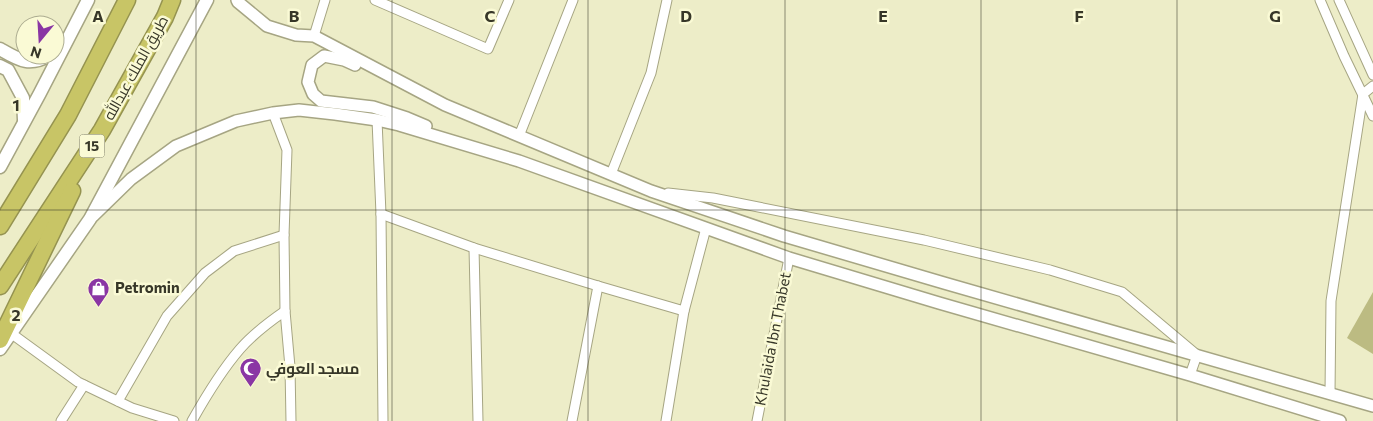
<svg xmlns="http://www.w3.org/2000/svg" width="1373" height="421" viewBox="0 0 1373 421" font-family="Commissioner,Cairo,sans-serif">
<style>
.green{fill:#bcbb82}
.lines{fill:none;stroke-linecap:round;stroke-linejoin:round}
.minor-casing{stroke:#a6a583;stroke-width:11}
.tertiary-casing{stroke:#a6a583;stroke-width:14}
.secondary-casing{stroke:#a6a583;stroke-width:15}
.motorway-casing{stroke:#959350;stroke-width:19}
.minor{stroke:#fff;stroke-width:9}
.tertiary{stroke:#fff;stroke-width:11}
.secondary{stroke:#fff;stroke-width:12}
.motorway{stroke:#c8c566;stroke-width:16}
.grid{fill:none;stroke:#373728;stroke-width:1;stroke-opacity:0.55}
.labels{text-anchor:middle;stroke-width:5;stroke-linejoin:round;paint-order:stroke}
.shield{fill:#fafad5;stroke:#72725c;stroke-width:1}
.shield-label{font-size:14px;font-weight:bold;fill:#373728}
.street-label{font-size:15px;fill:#373728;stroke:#fafad5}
.poi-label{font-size:15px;font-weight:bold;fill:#373728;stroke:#fafad5;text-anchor:start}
.grid-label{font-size:16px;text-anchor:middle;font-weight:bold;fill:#373728;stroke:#fafad5;stroke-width:5;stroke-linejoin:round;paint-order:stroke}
</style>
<rect width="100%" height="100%" fill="#ededc8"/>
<path class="green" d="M1373,292v62l-26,-16z"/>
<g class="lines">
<defs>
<g id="minor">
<path d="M375,0l113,49 21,-49"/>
<path d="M1320,0l24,56 29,60"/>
<path d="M1339,0l34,75"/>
<path d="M314,36l11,-36"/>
<path d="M273,113l14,37 -3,85 1,76 5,56 1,54"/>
<path d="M377,120l4,94 2,207"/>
<path d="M519,136l54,-136"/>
<path d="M611,174l40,-101 16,-73"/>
<path d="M668,193l45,5 211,42 126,30 72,22 75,63 -7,20"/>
<path d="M381,214l93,34 124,38 86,25"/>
<path d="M474,248l4,173"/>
<path d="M12,334l66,48 54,26 42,13"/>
<path d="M1330,393l1,-92 32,-207 10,-8"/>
<path d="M118,401l49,-85 38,-43 29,-22 50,-16"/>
<path d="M61,421l23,-36"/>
<path d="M192,421c14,-25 29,-50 48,-72 13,-15 29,-27 45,-38"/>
<path d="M572,421l26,-135"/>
<path d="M666,421l18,-110 22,-83"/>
<path d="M757,421l32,-163"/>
</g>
<g id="tertiary">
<path d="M237,0l1,2 29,24 29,9 18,1 131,69 206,86 133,45 160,47 429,123"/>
<path d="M355,65l-11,-5 -20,-4 -12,9 -4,17 5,12 8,7 52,6 34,11 19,8"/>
<path d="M93,216l38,-37 45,-33 60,-25 37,-8 26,-3 36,4 42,6 22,5 120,36 270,97 150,45 251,72 150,46"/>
</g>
<g id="secondary">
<path d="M0,49c19,11 29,18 50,6"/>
<path d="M0,66l8,4 15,28 1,22"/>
<path d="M0,167l40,-74 48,-93"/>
<path d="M0,349l90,-130 117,-219"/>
</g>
<g id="motorway">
<path d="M0,226l68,-111 59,-115"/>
<path d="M0,286l102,-156 63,-113 7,-17"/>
<path d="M0,340l72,-149"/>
</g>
</defs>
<use href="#minor" class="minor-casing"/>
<use href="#tertiary" class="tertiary-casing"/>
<use href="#secondary" class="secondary-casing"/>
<use href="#motorway" class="motorway-casing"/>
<use href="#minor" class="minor"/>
<use href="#tertiary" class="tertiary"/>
<use href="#secondary" class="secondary"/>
<use href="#motorway" class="motorway"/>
</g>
<path class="grid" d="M196,0v421M392,0v421M588,0v421M785,0v421M981,0v421M1177,0v421M0,210h1373"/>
<defs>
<symbol id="shop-pin" viewBox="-11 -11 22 30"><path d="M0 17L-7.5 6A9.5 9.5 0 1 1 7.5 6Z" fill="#8a36a4" stroke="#fafad5"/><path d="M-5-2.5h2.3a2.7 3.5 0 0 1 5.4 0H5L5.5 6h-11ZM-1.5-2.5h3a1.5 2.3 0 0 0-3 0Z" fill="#fff"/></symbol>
<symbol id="mosque-pin" viewBox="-11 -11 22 30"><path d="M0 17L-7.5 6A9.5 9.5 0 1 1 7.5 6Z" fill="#8a36a4" stroke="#fafad5"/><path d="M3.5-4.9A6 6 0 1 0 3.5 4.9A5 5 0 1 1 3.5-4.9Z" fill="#fff"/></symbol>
</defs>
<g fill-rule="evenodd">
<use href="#shop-pin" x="86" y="276" width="25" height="34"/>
<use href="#mosque-pin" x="238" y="356" width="25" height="34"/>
</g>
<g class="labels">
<rect class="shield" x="79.5" y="134.5" width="25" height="23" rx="4"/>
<g class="shield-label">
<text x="92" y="151">15</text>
</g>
<g class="street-label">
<text transform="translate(136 68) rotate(-61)" y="5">طريق الملك عبدالله</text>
<text transform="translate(773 339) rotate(-79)" y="5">Khulaida Ibn Thabet</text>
</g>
<g class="poi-label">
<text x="115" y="293">Petromin</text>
<text x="266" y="374">مسجد العوفي</text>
</g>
</g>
<g class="grid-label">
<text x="98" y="22">A</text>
<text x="294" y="22">B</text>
<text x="490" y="22">C</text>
<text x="686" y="22">D</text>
<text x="883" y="22">E</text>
<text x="1079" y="22">F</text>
<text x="1275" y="22">G</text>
<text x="16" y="111">1</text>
<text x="16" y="321">2</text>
</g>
<g transform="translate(40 40) rotate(198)"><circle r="24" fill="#fafad5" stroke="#acac90"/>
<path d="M0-4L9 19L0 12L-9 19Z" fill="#8a36a4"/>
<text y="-8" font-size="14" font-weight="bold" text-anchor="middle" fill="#373728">N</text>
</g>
</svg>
